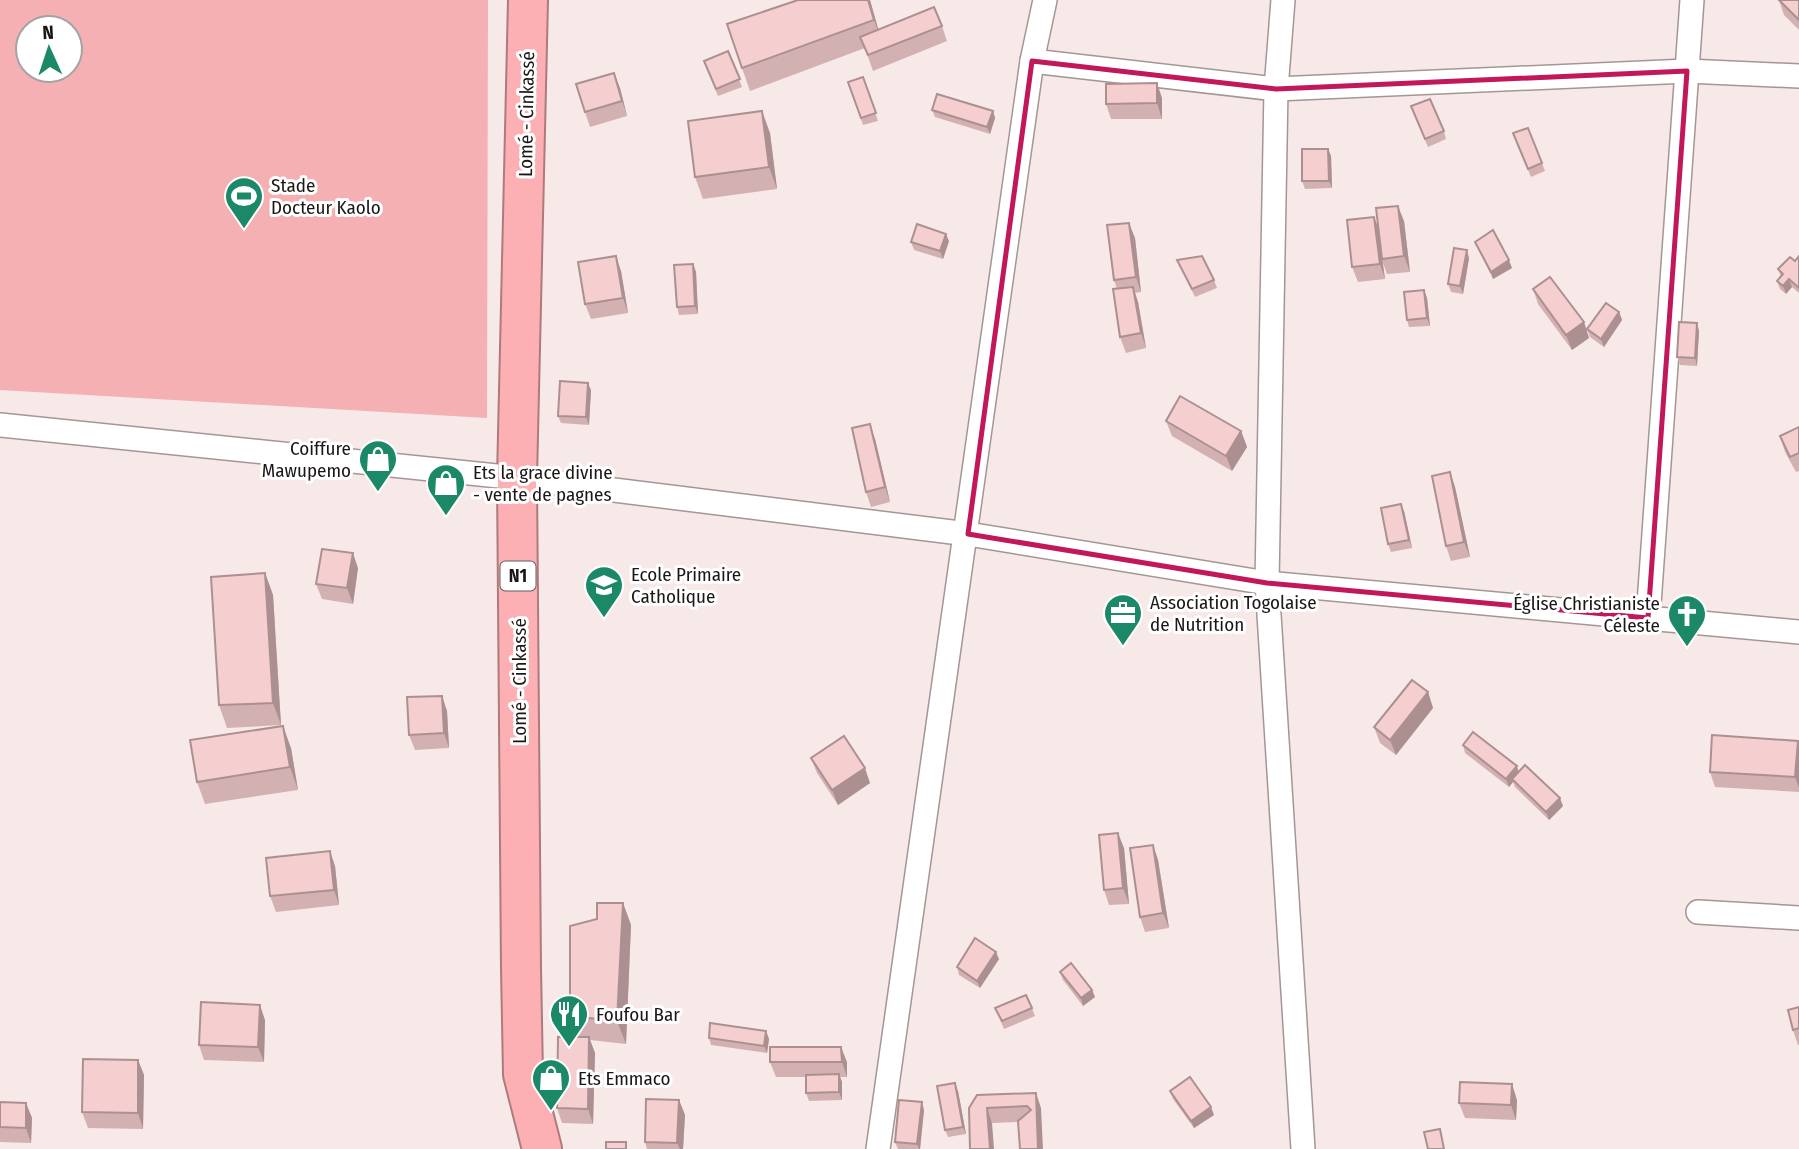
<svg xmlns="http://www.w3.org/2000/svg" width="1799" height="1149" viewBox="0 0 1799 1149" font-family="'Fira Sans Condensed',sans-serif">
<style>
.green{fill:#f4b0b2;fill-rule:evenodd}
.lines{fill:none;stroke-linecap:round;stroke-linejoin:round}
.street-casing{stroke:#a49696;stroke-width:26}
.highway-casing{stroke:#ae7a7c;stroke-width:42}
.street{stroke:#fff;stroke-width:23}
.highway{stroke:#fcb0b3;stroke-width:38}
.wall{fill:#d3b1b2}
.shaded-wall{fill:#ac9091}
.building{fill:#f5cecf;stroke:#ac9091;stroke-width:2}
.marked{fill:none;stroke:#c2185b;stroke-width:5;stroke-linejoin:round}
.labels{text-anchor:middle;stroke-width:6;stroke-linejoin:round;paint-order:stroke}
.shield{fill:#fff;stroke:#605d5d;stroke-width:2}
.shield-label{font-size:18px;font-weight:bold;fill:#1c1717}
.street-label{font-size:19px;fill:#1c1717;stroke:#fff}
.poi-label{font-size:19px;fill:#1c1717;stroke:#fff;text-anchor:start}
</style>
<rect width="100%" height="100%" fill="#f8e9e9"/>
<path class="green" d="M0,0h488l-1,418 -487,-28zM70,28v42h-42v-42z"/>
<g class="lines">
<defs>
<g id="street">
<path d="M1283,0l-7,89 -9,494 36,566"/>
<path d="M1032,61l244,28 411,-18 112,5"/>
<path d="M0,425l517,53 451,56 299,49 532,49"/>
<path d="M1648,618l44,-618"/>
<path d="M1698,912l101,6"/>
<path d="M878,1149l154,-1088 13,-61"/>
</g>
<path id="highway" d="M528,0l-11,478 4,490 2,106 19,75"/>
</defs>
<use href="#street" class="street-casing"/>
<use href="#highway" class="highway-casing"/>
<use href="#street" class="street"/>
<use href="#highway" class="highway"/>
</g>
<g class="wall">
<path d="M798,0h72l8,30 64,-4 5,15 -74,30 -8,-23 -115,43 -8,-23z"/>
<path d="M1779,0h20v30l-15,-15z"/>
<path d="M728,51l14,36 -24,9 -14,-35z"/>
<path d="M863,77l15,44 -15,4 -15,-43z"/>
<path d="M620,88l7,28 -37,11 -5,-15z"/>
<path d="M1162,98v21h-51l-5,-15z"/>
<path d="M1411,106l33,25 2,8 -18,8z"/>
<path d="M932,110l61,1 2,7 -5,16 -55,-17z"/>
<path d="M1528,128l17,43 -14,6 -18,-44z"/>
<path d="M770,133l7,56 -74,10 -8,-22z"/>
<path d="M1328,149l3,7 1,32 -27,1 -3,-8z"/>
<path d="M1374,217l4,10 26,-6 6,51 -23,2 -4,-11 2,16 -27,3 -6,-15z"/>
<path d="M1135,238l6,54 -6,1 3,9 8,46 -20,5 -6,-16 -3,-48 -3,-9z"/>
<path d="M949,241l-6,18 -29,-9 -3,-8z"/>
<path d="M1475,242l37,26 -19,11 -15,-30z"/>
<path d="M1799,256v37l-7,-6 -6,7 -6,-5 -3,-8 4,-4 -3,-8 17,-8z"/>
<path d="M1469,258l-6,36 -12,-2 -3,-8z"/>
<path d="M1177,260l37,20 3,8 -22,9z"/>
<path d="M693,264l3,8 2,42 -19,1 -2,-8z"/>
<path d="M621,271l7,42 -37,6 -6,-15z"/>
<path d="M1533,289l51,33 5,16 -17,12 -34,-46z"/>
<path d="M1424,290l3,8 3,28 -21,1 -2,-7z"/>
<path d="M1619,312l3,8 -18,27 -14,-10 -3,-8z"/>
<path d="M1699,331l-2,35 -17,-1 -3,-8z"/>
<path d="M591,390l-2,35 -28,-2 -3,-7z"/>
<path d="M1166,421l75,10 6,16 -15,24 -60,-35z"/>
<path d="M1799,427v44l-3,1 -11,-20 -5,-16z"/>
<path d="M875,439l15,63 -19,5 -5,-15z"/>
<path d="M1450,472l5,15 15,70 -19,4 -5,-15z"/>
<path d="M1404,511l8,37 -21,4 -3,-8z"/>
<path d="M358,568l-5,36 -31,-5 -6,-15z"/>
<path d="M265,573l8,22 8,130 -54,3 -8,-23z"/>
<path d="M1428,692l5,16 -37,47 -16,-12 -6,-16z"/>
<path d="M442,696l5,15 2,37 -34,2 -6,-15z"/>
<path d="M1463,745l56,27 44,34 -14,14 -34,-33 -2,-5 -4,5 -44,-34z"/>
<path d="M1799,745v47l-84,-5 -5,-15z"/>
<path d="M291,748l7,42 -93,14 -8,-22z"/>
<path d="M811,758l59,25 -32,22 -21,-32z"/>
<path d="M1153,845l5,15 11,68 -24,4 -5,-15z"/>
<path d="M1124,848l5,56 -20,1 -5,-15z"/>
<path d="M335,866l4,39 -63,7 -6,-16z"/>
<path d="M623,903l8,22 -5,119 -36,-4 5,13 -2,71 -31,-1 -5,-15 20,-71 -7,-21 27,-97z"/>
<path d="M999,959l-19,29 -21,-13 -2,-8z"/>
<path d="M1060,972l32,18 3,7 -12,9 -20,-26z"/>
<path d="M1799,1007v38h-1l-5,-15z"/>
<path d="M995,1008h37l3,8 -31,13z"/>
<path d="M265,1020l-1,42 -60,-2 -5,-15z"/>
<path d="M766,1031l3,8 -2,14 -56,-8 -2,-7z"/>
<path d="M138,1060l6,15 -1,54 -55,-1 -6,-16z"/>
<path d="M770,1062h77v15h-7l2,5v18l-33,1 -3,-8v-16h-30z"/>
<path d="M958,1091l8,43 -18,3 -3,-7z"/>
<path d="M1170,1091l44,24 -20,13 -21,-29z"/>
<path d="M977,1095l64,13 -23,14 -26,1z"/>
<path d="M679,1100l6,15 -2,34h-36l-2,-7z"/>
<path d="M1517,1100l-1,20 -51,-2 -6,-15z"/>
<path d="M0,1102l26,1 6,15 -1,25 -31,-1z"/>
<path d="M924,1110l-4,39h-22l-3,-7z"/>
</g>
<g class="shaded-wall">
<path d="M868,0h2l12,42 -8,-22z"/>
<path d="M614,73l6,15 7,28 -5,-15z"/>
<path d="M1157,83l5,15v21l-5,-16z"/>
<path d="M762,111l8,22 7,56 -8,-22z"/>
<path d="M993,111l2,7 -5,16 -3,-7z"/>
<path d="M1328,149l3,7 1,32 -3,-7z"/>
<path d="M1398,206l6,15 6,51 -6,-16z"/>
<path d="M1374,217l6,15 2,27 3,20 -5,-15z"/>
<path d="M1129,223l6,15 6,54 -5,-15z"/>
<path d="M946,234l3,7 -6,18 -3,-8z"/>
<path d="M1467,250l2,8 -6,36 -3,-8z"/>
<path d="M616,256l5,15 7,42 -5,-15z"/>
<path d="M1509,260l3,8 -19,11 -2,-7z"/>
<path d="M693,264l3,8 2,42 -3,-8z"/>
<path d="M1789,279l3,8 -6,7 -3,-8z"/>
<path d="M1133,287l5,15 8,46 -5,-15z"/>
<path d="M1424,290l3,8 3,28 -3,-8z"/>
<path d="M1619,312l3,8 -18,27 -3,-8z"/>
<path d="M1584,322l5,16 -17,12 -6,-15z"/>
<path d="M1697,323l2,8 -2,35 -2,-8z"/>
<path d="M588,383l3,7 -2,35 -3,-8z"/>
<path d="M870,424l5,15 15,63 -5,-15z"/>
<path d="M1241,431l6,16 -15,24 -6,-15z"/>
<path d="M1450,472l5,15 15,70 -6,-15z"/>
<path d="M1401,504l3,7 8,37 -3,-8z"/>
<path d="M353,553l5,15 -5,36 -6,-16z"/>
<path d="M265,573l8,22 8,130 -8,-22z"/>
<path d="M1428,692l5,16 -37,47 -6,-15z"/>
<path d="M442,696l5,15 2,37 -5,-15z"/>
<path d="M283,726l8,22 7,42 -8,-23z"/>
<path d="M1798,741l1,4v43l-4,-11z"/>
<path d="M1517,766l2,7 -7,6 1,3 -4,5 -3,-8z"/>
<path d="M865,768l5,15 -32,22 -6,-15z"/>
<path d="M1560,798l3,8 -14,14 -3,-8z"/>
<path d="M1118,833l6,15 5,56 -6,-16z"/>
<path d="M1153,845l5,15 11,68 -6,-15z"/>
<path d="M330,851l5,15 4,39 -5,-15z"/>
<path d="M623,903l8,22 -5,119 -9,-23z"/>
<path d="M996,952l3,7 -19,29 -3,-7z"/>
<path d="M1092,990l3,7 -12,9 -2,-8z"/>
<path d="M260,1005l5,15 -1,42 -6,-15z"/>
<path d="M766,1031l3,8 -2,14 -3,-7z"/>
<path d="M589,1037l6,16 -2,71 -5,-15z"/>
<path d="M841,1047l6,15v15l-5,-15z"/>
<path d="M138,1060l6,15 -1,54 -5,-16z"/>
<path d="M839,1074l3,8v18l-3,-8z"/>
<path d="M955,1083l3,8 8,43 -3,-7z"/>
<path d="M1512,1084l5,16 -1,20 -5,-15z"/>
<path d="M1036,1093l5,15 2,41h-5z"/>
<path d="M679,1100l6,15 -2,34h-3l-3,-6z"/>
<path d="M922,1102l2,8 -4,39h-1l-2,-5z"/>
<path d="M26,1103l6,15 -1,25 -5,-15z"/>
<path d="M1211,1107l3,8 -20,13 -3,-7z"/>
<path d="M987,1108l5,15 2,26h-4z"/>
</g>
<g class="building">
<path d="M798,0h70l6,20 -132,48 -15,-44z"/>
<path d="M1779,0h20v20z"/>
<path d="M934,7l8,19 -74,29 -8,-18z"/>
<path d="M728,51l12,28 -24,10 -12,-28z"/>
<path d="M614,73l8,28 -37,11 -9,-28z"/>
<path d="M863,77l13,36 -15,5 -13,-36z"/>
<path d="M1157,83v20l-51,1v-20z"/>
<path d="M937,94l56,17 -6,16 -55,-17z"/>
<path d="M1430,99l14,32 -19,8 -14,-33z"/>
<path d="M762,111l7,56 -74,10 -7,-56z"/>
<path d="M1528,128l14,35 -14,6 -15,-36z"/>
<path d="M1302,149h26l1,32h-27z"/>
<path d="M1398,206l6,50 -22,3 -6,-51z"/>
<path d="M1374,217l6,47 -28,3 -5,-47z"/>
<path d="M1129,223l7,54 -22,3 -7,-55z"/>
<path d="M917,224l29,10 -6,17 -29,-9z"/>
<path d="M1493,230l16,30 -18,12 -16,-30z"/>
<path d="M1454,248l13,2 -7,36 -12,-2z"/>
<path d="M616,256l7,42 -38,6 -7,-42z"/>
<path d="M1202,256l12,24 -22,9 -15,-29z"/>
<path d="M1799,256v32l-10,-9 -6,7 -6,-5 6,-7 -5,-5 12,-12 5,4z"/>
<path d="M693,264l2,42 -18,1 -3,-42z"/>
<path d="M1550,277l34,45 -18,13 -33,-46z"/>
<path d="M1133,287l8,46 -21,4 -7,-48z"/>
<path d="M1424,290l3,28 -20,2 -3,-28z"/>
<path d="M1606,303l13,9 -18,27 -14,-10z"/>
<path d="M1679,322l18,1 -2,35 -18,-1z"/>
<path d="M560,381l28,2 -2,34 -28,-1z"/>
<path d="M1180,396l61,35 -15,25 -60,-35z"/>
<path d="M870,424l15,63 -19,5 -14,-64z"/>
<path d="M1799,427v26l-9,4 -10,-21z"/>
<path d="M1450,472l14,70 -18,4 -14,-70z"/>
<path d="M1401,504l8,36 -21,4 -7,-36z"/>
<path d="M322,549l31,4 -6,35 -31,-4z"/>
<path d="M265,573l8,130 -54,2 -8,-128z"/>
<path d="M1412,680l16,12 -38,48 -16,-13z"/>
<path d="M442,696l2,37 -35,2 -2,-38z"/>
<path d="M283,726l7,41 -93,15 -7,-42z"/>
<path d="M1473,732l44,34 -11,13 -43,-34z"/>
<path d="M1712,735l86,6 -3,36 -85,-5z"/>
<path d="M844,736l21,32 -33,22 -21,-32z"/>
<path d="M1525,765l35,33 -14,14 -34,-33z"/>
<path d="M1118,833l5,55 -19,2 -5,-55z"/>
<path d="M1153,845l10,68 -23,4 -10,-69z"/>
<path d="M330,851l4,39 -64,6 -4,-38z"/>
<path d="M597,903h26l-6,118 -47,-5v-90l27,-7z"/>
<path d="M975,938l21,14 -19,29 -20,-14z"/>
<path d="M1071,963l21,27 -11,8 -21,-26z"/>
<path d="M1026,995l6,13 -30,13 -7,-13z"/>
<path d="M201,1002l59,3 -2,42 -59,-2z"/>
<path d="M1799,1007v21l-6,2 -5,-20z"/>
<path d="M710,1023l56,8 -2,15 -55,-8z"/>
<path d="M558,1037h31l-1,72 -31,-1z"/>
<path d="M770,1047h71l1,15h-72z"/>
<path d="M83,1059l55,1v53l-56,-1z"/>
<path d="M839,1074v18l-33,1v-18z"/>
<path d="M1190,1077l21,30 -20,14 -21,-30z"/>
<path d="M1460,1082l52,2 -1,21 -52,-2z"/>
<path d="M955,1083l8,44 -18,3 -8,-44z"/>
<path d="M1036,1093l2,56h-18l-2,-28 13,-11 -4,-4 -40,2 3,41h-20l-1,-41 8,-13z"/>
<path d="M646,1099l33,1 -2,43 -32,-1z"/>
<path d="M899,1100l23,2 -5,42 -22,-2z"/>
<path d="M0,1102l26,1v25l-26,-1z"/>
<path d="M1440,1129l4,20h-16l-4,-17z"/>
<rect x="606" y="1142" width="20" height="7"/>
</g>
<path class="marked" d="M1032,61l244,28 411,-18 -39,547 -381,-35 -299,-49z"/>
<defs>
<symbol id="stadium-pin" viewBox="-11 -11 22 30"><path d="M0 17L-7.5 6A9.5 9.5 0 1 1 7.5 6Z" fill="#1b8967" stroke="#fff"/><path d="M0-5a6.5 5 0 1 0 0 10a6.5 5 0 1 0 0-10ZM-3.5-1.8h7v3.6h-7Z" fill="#fff"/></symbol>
<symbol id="shop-pin" viewBox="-11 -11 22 30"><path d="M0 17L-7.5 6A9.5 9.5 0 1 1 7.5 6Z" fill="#1b8967" stroke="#fff"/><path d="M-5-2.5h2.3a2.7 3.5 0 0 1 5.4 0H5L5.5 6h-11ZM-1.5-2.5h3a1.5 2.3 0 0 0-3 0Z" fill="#fff"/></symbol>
<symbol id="school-pin" viewBox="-11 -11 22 30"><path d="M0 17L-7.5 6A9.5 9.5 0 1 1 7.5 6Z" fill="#1b8967" stroke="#fff"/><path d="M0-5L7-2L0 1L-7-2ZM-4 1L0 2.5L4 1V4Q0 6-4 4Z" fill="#fff"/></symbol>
<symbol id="office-pin" viewBox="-11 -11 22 30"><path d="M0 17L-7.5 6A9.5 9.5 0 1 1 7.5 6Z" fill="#1b8967" stroke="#fff"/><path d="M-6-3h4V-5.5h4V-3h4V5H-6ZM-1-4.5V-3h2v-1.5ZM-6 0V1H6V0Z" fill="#fff"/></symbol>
<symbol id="church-pin" viewBox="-11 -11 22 30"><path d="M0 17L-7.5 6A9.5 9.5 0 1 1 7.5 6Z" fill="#1b8967" stroke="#fff"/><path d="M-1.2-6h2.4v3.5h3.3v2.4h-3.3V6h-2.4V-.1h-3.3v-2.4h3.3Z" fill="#fff"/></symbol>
<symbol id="restaurant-pin" viewBox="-11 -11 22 30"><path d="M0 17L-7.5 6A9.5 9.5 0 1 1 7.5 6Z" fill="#1b8967" stroke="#fff"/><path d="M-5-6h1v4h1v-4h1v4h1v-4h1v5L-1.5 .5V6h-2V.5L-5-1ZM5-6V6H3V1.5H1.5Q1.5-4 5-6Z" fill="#fff"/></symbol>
</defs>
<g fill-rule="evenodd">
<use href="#stadium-pin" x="222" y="174" width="44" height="60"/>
<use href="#shop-pin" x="356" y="437" width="44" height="60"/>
<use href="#shop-pin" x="424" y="461" width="44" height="60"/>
<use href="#school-pin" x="582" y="563" width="44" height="60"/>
<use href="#office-pin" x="1101" y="591" width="44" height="60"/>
<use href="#church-pin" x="1665" y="592" width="44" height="60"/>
<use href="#restaurant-pin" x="547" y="992" width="44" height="60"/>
<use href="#shop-pin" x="529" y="1056" width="44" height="60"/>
</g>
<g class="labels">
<rect class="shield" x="500.5" y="561.5" width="35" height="29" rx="5"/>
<g class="shield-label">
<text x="518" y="582">N1</text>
</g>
<g class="street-label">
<text transform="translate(526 114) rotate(-89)" y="7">Lomé - Cinkassé</text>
<text transform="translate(519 681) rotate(-90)" y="7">Lomé - Cinkassé</text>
</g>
<g class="poi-label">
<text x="271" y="192">Stade<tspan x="271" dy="22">Docteur Kaolo</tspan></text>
<text x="351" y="455" text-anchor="end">Coiffure<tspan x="351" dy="22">Mawupemo</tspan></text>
<text x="473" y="479">Ets la grace divine<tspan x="473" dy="22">- vente de pagnes</tspan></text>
<text x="631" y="581">Ecole Primaire<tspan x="631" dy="22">Catholique</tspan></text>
<text x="1150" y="609">Association Togolaise<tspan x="1150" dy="22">de Nutrition</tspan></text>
<text x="1660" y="610" text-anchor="end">Église Christianiste<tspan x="1660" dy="22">Céleste</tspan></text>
<text x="596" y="1021">Foufou Bar</text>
<text x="578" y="1085">Ets Emmaco</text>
</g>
</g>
<g transform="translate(49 49) rotate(357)"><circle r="33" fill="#ffffff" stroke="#a4a2a2" stroke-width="2"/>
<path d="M0-5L12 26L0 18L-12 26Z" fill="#1b8967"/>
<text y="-10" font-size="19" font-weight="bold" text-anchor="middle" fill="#1c1717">N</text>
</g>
</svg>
